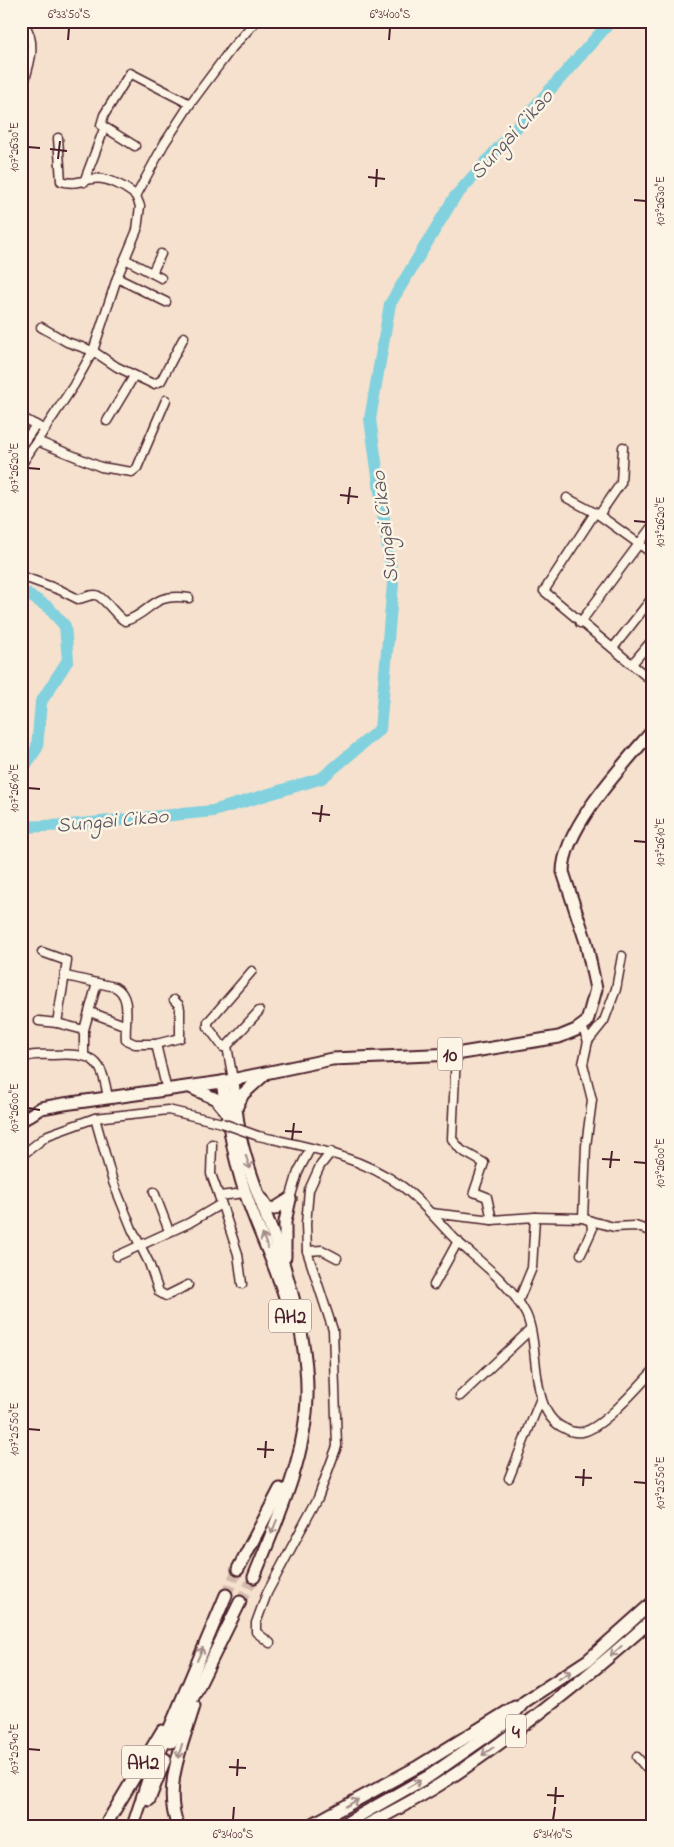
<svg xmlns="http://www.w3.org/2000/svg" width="674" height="1847" viewBox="0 0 674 1847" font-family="'Indie Flower',sans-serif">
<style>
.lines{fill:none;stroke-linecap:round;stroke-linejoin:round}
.river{stroke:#81d1de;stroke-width:12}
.highway-tunnel{stroke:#d3baad;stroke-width:11;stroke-dasharray:11 5.5;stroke-linecap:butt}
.minor-casing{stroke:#4a1f2b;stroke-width:11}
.highway-casing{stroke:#4a1f2b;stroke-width:15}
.minor{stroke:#fcf5e5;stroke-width:8}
.highway{stroke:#fcf5e5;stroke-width:11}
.minor-bridge-casing{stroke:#4a1f2b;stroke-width:11;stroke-linecap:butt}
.minor-bridge{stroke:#fcf5e5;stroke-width:8}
.oneway{stroke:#a38a88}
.ticks{fill:none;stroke:#4a1f2b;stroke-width:2}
.labels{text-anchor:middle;stroke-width:5;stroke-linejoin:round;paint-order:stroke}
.shield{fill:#fcf5e5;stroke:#7f5f63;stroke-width:1}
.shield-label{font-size:19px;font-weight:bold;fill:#4a1f2b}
.water-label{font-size:21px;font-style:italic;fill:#5a5461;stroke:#fcf5e5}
.neatline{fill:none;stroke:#4a1f2b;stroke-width:2}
.ticks-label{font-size:12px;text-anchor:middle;fill:#4a1f2b}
</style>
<rect width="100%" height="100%" fill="#f5e1cd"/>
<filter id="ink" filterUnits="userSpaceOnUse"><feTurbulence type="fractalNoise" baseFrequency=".02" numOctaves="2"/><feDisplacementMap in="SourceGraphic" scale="10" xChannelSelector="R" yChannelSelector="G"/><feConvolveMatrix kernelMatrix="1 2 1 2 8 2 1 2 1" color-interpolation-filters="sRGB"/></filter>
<g filter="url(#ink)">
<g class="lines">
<g class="river">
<path d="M21,590l27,17 17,19 3,34 -27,42 -4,46 -16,24"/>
<path d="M21,827l49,-2 143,-14 109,-33 58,-49 13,-145 -23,-165 20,-115 64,-106 157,-177"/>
</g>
<g class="highway-tunnel">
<path d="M226,1595l12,-26"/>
<path d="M240,1602l14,-25"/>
</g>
<defs>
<g id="minor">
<path d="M21,92c7,-24 19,-49 1,-71"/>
<path d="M58,138l3,43c12,4 20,0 31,-2 14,-3 34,8 44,17"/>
<path d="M135,146l-34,-21 3,-10 26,-42 60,31"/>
<path d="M84,182l20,-53"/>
<path d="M125,259l36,19"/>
<path d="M152,273l9,-19"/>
<path d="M117,278l49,24"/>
<path d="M41,327l26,15 26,9 24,16 36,17 8,-3 23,-44"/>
<path d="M21,417l24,13"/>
<path d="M107,421l27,-45"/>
<path d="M37,441l64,26 31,5 5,-4 29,-68"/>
<path d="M21,446l15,-21"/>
<path d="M21,465l53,-80 19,-34 24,-73 20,-48 3,-24 -4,-10 28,-52 26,-40 41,-55 25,-28"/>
<path d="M567,498l32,17 54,39"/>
<path d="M595,513l-51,78 109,91"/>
<path d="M599,515l22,-32 2,-36"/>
<path d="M21,576l39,14 18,9c6,-1 11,-4 16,-4 9,-1 22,22 31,26 27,-8 26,-29 64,-23"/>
<path d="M580,623l73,-98"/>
<path d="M613,648l40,-51"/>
<path d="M632,664l21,-25"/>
<path d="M42,952l25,9 -10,62 27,7v25"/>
<path d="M66,976l49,11c18,10 9,35 11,53l9,4h21"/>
<path d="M90,1012l34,13"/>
<path d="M39,1021l18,2"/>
<path d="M582,1027l6,14 -5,23 9,36 -6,46 -3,72"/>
<path d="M84,1030l13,-47"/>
<path d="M588,1041l16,-20 12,-32 6,-33"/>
<path d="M227,1046l-4,1 -15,-20v-5l44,-51"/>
<path d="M456,1054l-4,85 9,11 23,13 -10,29 13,5 5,23 43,-3 -3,51 -14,34"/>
<path d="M21,1060c9,-7 20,-5 31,-5 41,-2 50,2 56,44"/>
<path d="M233,1080l-6,-34 32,-35"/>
<path d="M167,1091l-11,-47 24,-6v-29l-1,-4 -5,-5"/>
<path d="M95,1118l18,64 19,47 17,34 10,29 7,4 22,-11"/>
<path d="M258,1136c50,11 103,20 145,51 21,16 37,38 56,56 24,21 52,42 67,71 15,32 2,98 38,114 5,3 12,5 18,4 20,-3 57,-46 71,-61"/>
<path d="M212,1144l-1,30 8,22"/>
<path d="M21,1156l27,-21 47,-17 73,-8 54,13"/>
<path d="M154,1192l15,39"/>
<path d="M290,1199l8,-27 12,-23"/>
<path d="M431,1213l61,7"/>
<path d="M535,1217l48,1 8,3 1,9 -11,24"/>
<path d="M591,1221l23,6 21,-1 18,6"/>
<path d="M307,1251l15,-1 15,8"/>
<path d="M117,1256l72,-33 32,-19"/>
<path d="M242,1284l-4,-30 -19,-58 26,-3"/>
<path d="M434,1285l24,-44"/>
<path d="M460,1396l70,-66"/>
<path d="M509,1478l32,-80"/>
<path d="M270,1643l-14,-11v-9l11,-30 51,-95 19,-52 -4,-116 -26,-79 -1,-27 3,-34 11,-24 11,-14"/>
<path d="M637,1757l16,19"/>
</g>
<g id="highway">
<path d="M233,1080c2,23 4,45 10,68 11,42 31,83 43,125 12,39 22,81 21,123 -1,62 -30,124 -53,181"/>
<path d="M222,1082c6,37 11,74 23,110 12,37 30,71 41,108"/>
<path d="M192,1088l24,11 10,12"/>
<path d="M236,1108l7,-14 21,-19"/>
<path d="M21,1121l20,-13 23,-4 158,-22 110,-23 124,-5 103,-17 17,-7 11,-8 9,-33 -10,-47 -23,-70c0,-44 62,-109 90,-142"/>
<path d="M262,1199l5,8 7,2 16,-10"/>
<path d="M285,1257v-35l5,-23"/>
<path d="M238,1569l42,-80"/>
<path d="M171,1742l69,-140"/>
<path d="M149,1800l16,-41"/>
<path d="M105,1826l57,-95"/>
<path d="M133,1826l15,-46 78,-185"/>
<path d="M178,1826c-16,-38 5,-83 16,-120"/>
<path d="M309,1826l110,-60 96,-59"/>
<path d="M341,1826l90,-51 76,-53 17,-20 64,-42 65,-58"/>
<path d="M365,1826c25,-13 50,-26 74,-41 76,-49 146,-106 214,-166"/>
</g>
</defs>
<use href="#minor" class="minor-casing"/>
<use href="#highway" class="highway-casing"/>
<use href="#minor" class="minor"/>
<use href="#highway" class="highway"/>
<defs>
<path id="minor-bridge" d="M222,1123l36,13"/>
</defs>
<use href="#minor-bridge" class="minor-bridge-casing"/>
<use href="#minor-bridge" class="minor-bridge"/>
</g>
<defs><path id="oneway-shaft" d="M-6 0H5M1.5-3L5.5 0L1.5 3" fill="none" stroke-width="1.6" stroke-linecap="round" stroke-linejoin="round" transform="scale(1.25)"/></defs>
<g class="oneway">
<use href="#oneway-shaft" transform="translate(248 1162) rotate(71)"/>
<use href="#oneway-shaft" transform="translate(265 1241) rotate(-112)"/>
<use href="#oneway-shaft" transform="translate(274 1527) rotate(112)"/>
<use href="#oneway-shaft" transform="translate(616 1651) rotate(138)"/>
<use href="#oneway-shaft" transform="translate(200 1654) rotate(-66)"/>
<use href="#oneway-shaft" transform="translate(565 1675) rotate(-33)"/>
<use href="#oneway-shaft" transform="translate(180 1751) rotate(107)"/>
<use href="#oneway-shaft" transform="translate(488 1751) rotate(145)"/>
<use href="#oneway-shaft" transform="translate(414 1784) rotate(-29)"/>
<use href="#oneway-shaft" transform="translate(352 1803) rotate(-29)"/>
</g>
</g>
<path class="ticks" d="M68,40l1,-12M389,40l1,-12M28,147l12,1M50,149l17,2M58,159l2,-18M368,177l17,2M376,187l1,-18M634,200l12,1M28,468l12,1M340,495l18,2M348,504l2,-17M634,521l12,1M28,788l12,1M312,813l18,2M320,822l2,-17M634,841l12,1M28,1108l12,2M285,1131l17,1M292,1140l2,-17M602,1159l18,1M634,1162l12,1M610,1168l2,-17M28,1429l12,1M257,1449l17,1M265,1458l1,-17M575,1477l17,1M634,1482l12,1M583,1486l1,-17M28,1749l12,1M229,1767l17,1M237,1776l1,-17M547,1795l17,1M555,1804l1,-17M233,1820l1,-13M553,1820l2,-13"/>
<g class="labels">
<g class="shield">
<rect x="437.5" y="1037.5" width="25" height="33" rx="4"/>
<rect x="269" y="1299.5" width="42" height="33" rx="4"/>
<rect x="506" y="1714.5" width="20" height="33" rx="4"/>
<rect x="122" y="1745.5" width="42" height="33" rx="4"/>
</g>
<g class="shield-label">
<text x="450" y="1061">10</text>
<text x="290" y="1323">AH2</text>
<text x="516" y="1738">4</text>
<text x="143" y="1769">AH2</text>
</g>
<g class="water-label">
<text transform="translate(511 134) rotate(-48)" y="7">Sungai Cikao</text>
<text transform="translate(384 527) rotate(-97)" y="7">Sungai Cikao</text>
<text transform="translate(112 820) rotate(-5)" y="7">Sungai Cikao</text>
</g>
</g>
<rect width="674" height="1847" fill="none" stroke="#fcf5e5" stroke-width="55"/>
<rect x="28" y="28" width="618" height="1792" class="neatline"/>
<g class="ticks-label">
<text x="69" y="18">6°33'50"S</text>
<text x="390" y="18">6°34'00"S</text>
<text transform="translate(14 147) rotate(-90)" y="4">107°26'30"E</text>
<text transform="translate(660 201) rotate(-90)" y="4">107°26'30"E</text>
<text transform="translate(14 468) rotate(-90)" y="4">107°26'20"E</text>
<text transform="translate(660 522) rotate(-90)" y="4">107°26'20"E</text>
<text transform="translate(14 788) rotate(-90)" y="4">107°26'10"E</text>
<text transform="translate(660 842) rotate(-90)" y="4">107°26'10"E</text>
<text transform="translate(14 1108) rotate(-90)" y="4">107°26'00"E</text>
<text transform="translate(660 1163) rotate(-90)" y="4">107°26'00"E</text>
<text transform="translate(14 1429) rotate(-90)" y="4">107°25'50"E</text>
<text transform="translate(660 1483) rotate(-90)" y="4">107°25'50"E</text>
<text transform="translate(14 1749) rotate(-90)" y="4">107°25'40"E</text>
<text x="233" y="1838">6°34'00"S</text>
<text x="553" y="1838">6°34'10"S</text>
</g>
</svg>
